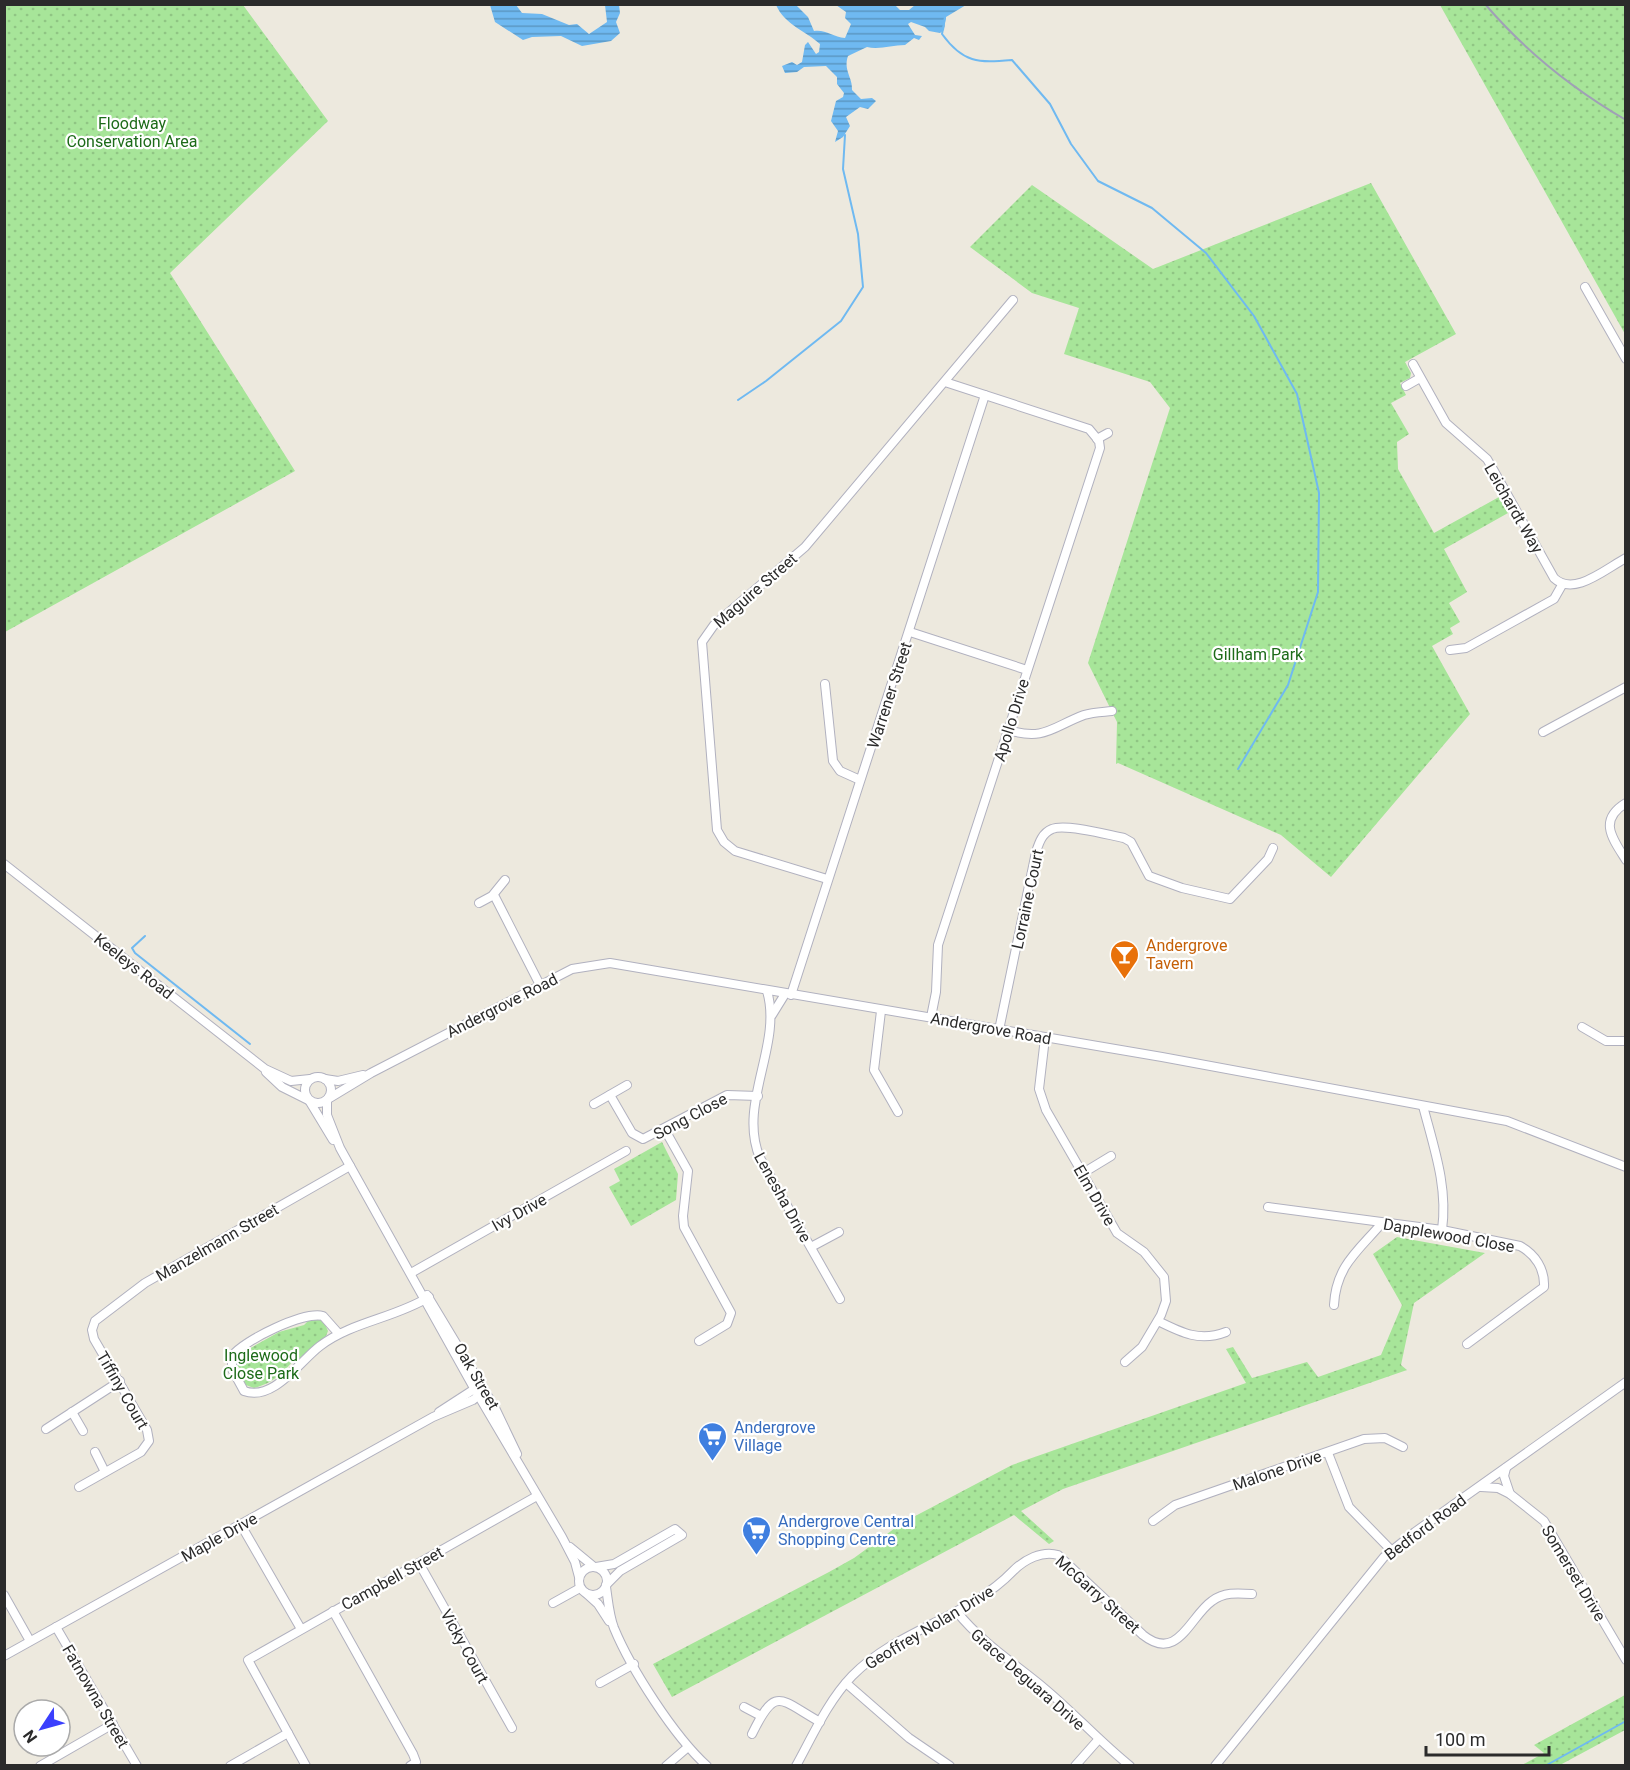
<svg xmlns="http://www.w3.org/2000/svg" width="1630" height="1770" viewBox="0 0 1630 1770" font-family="Roboto,sans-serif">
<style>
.park{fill:url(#park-dots)}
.water{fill:url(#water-rules)}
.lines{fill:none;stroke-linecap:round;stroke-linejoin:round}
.stream{stroke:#6fb9f1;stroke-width:2}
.minor-casing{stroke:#b1b1bf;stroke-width:10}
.minor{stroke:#fff;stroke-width:8}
.rail{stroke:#a0a0b6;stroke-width:2}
.labels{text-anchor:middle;stroke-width:4.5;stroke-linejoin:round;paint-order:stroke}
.park-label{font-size:16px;fill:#1d6b19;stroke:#fff}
.street-label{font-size:16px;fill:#2b2b2b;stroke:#fff}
.food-label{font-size:16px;fill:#c56008;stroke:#fff;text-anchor:start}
.shop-label{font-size:16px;fill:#366cbe;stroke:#fff;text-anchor:start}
</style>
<defs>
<pattern id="park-dots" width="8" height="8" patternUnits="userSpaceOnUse" patternTransform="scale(1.5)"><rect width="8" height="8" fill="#a7e599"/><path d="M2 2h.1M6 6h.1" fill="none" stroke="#90c584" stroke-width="1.8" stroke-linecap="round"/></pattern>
<pattern id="water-rules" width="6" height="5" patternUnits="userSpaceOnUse" patternTransform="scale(1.5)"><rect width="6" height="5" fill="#6fb9f1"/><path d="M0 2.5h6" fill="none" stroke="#5b97c3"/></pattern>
</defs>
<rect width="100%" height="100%" fill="#ede9de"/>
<g class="park">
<path d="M5,4l238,1 85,116 -158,152 125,198 -290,161z"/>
<path d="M1440,5h185v329z"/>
<path d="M1371,183l85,151 -51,28 6,11 -1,5 -10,5 6,12 -15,8 18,31 -12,8 1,27 36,64 65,-36 9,16 -64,36 23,43 -18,11 11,19 -10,6 3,6 -21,12 38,68 -139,163 -50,-42 -163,-72 -2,1 1,-42 -29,-59 82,-255 -20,-26 -86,-28 15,-46 -47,-15 -62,-46 62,-62 121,84z"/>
<path d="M662,1142l16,32 -2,26 -45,26 -22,-39 11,-6 -6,-12z"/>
<path d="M1397,1237l88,16 -71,50 -13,62 6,5 -344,119 -42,22 33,30 -5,3 -35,-29 -342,182 -19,-33 176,-92 25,-14 48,-35 110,-58 234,-82 -20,-34 7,-2 19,31 55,-16 11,15 63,-22 21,-50 -29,-51z"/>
<path d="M310,1319l13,1 5,11 -2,5 -26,22h-4c-13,14 -22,25 -42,30l-11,-4 -4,-17 -3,-1 4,-12 39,-22 25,-7z"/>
<path d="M1625,1695v35l-65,35h-38l22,-12 -10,-8z"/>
</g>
<g class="water">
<path d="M490,5h26l6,8 20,1 27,11 8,-1 12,10 18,-12 -2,-17h14l1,8 -4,9 4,11 -9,8 -29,5 -21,-10 -29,1 -9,3 -28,-18z"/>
<path d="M776,5h20l12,12 6,14c11,-2 19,6 31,7l6,-14 -6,-6 1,-6 -10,-7h59l5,5h9l6,-5h51l-20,12 -2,13 -4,3 -11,-2 -4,-4 -14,-5 -3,2 7,11 7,1 -3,4 -5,-2 -9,7c-13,0 -26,5 -38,2l-19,9c-5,14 5,22 4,34l9,9 11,-1 4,3 -8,8 -8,-2 -14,10 4,9 -7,11 -8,5 3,-11 -7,-10 5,-20 7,-4 1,-4 -7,-9v-7l-11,-11 -22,1 -7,5 -12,1 -3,-7 10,-4 5,3 5,-3 3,-17 3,-3 8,12 3,-2 1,-8c-14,-13 -35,-19 -44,-39z"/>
</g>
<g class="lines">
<g class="stream">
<path d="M945,17l-3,17c21,29 36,29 70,26l38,44 21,40 27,37 54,27 54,45 48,63 43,78 22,99 -1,99 -30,93 -50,84"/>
<path d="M738,400l28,-19 75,-60 22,-34 -5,-53 -15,-65 2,-34"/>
<path d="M145,936l-13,12 3,5 115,91"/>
<path d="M1545,1766l81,-45"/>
</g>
<defs>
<g id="minor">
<path d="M1585,287l41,72"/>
<path d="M1413,364l33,59 41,36 7,12 60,107c20,19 51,-9 72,-20"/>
<path d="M1406,386l14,-8"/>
<path d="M1097,439l11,-6"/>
<path d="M910,632l117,38"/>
<path d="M1450,650l16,-2 88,-49 8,-14"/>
<path d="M825,684l8,77 7,10 20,9"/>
<path d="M1008,730c37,11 44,-3 76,-15 9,-3 19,-3 28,-4"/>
<path d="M1543,732l83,-45"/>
<path d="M1626,803c-28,17 -14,35 0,57"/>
<path d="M4,864l261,205 26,12 19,-2"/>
<path d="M827,879l-92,-28 -11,-9 -7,-12 -15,-188 12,-17 91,-78 208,-247"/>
<path d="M494,895l46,90"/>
<path d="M479,903l13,-7 13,-16"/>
<path d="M767,991c16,54 -30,113 -7,167l80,141"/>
<path d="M791,995l194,-600"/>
<path d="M881,1011l-7,59 24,42"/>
<path d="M772,1015l13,-21"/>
<path d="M931,1017l5,-25 2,-47 162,-497 -1,-7 -10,-12 -144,-47"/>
<path d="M1582,1027l24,14h20"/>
<path d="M999,1030l37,-178c3,-9 6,-19 16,-23 13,-6 56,6 72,9l7,4 18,34 33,12 48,11 38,-40 5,-11"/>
<path d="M1045,1038l-6,51 7,21 71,123 27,19 20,25 2,24 -5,14 -19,32 -17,15"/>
<path d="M266,1072l16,15 26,13"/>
<circle cx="318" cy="1090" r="13"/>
<path d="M325,1079l13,2 25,-6"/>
<path d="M610,1095l22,38 11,6 84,-44 31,1"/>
<path d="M328,1099l43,-26 201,-104 38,-6 552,94 345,64 119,46"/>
<path d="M327,1100v15l13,33 134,240 88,149 13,25 4,15"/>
<path d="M310,1102l23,38"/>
<path d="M594,1104l33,-19"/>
<path d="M1423,1106c11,42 25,81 19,124"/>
<path d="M665,1130l23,41 -5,45 1,11 47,86 -4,11 -28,17"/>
<path d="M1083,1173l28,-17"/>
<path d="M1268,1207l174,23 78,16c15,8 25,23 24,41l-77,57"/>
<path d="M811,1247l28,-15"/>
<path d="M411,1273l215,-122"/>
<path d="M427,1295l68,113 22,46"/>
<path d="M1334,1305c2,-39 24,-54 48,-82"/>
<path d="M1158,1321c24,12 42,21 68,11"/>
<path d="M339,1334l-16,-18c-19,-5 -79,24 -91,40v13l12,22c29,11 56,-30 76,-45 31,-24 75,-28 109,-49"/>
<path d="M72,1412l11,19"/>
<path d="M439,1412l37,-24"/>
<path d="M46,1429l74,-48"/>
<path d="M95,1452l10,20"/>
<path d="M1328,1453l21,54 42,43"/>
<path d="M1506,1468l-2,8 6,18"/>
<path d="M79,1487l62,-35 8,-11 -2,-11 -53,-91 -2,-9 3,-9 50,-38 205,-117"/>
<path d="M1481,1487l17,1 12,6 34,27 82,139"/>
<path d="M1153,1521l22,-16 189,-66 21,-1 18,9"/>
<path d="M241,1525l60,104"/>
<path d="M570,1547l23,19"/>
<path d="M419,1563l93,165"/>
<circle cx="593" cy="1581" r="14"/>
<path d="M596,1567l18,-3 61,-35 7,6 -62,36 -14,14"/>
<path d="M606,1587c2,13 3,28 8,41 17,41 60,108 93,138"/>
<path d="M587,1594l11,10 11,17"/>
<path d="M4,1595l26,46"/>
<path d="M553,1603l27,-15"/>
<path d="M333,1611l80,143 3,8 -6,4"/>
<path d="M957,1612c25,31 57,51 87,76 30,25 55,53 86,78"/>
<path d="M56,1627l81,139"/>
<path d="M4,1656l429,-239 40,-17 5,-4 5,-9"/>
<path d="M600,1683l34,-19"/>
<path d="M846,1683l63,55 41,28"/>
<path d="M744,1707l17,9"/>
<path d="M752,1734c24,-49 27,-35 68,-12"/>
<path d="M40,1766l73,-42"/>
<path d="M230,1766l58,-33"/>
<path d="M306,1766l-58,-106 289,-164"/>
<path d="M666,1766l22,-19"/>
<path d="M796,1766c17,-31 32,-65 56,-90 46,-47 116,-58 161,-105 11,-11 29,-21 45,-16l85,80c35,28 47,-19 69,-34 12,-9 25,-8 40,-7"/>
<path d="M1075,1766l23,-26"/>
<path d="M1215,1766l169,-209 31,-25 211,-150"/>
</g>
</defs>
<use href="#minor" class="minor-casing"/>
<use href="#minor" class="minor"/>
<path class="rail" d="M1485,4c40,47 88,85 141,116"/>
</g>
<defs>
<symbol id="bar-pin" viewBox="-11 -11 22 30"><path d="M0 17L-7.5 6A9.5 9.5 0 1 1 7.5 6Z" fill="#e8710a" stroke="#fff"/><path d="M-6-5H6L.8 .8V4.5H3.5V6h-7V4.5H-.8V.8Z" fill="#fff"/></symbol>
<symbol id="supermarket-pin" viewBox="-11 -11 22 30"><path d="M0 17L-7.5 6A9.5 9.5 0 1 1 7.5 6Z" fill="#3f7fe0" stroke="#fff"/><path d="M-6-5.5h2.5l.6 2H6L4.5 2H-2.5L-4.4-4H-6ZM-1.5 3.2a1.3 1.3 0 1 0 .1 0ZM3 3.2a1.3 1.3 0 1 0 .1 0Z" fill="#fff"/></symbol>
</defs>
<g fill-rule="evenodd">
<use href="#bar-pin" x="1108" y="938" width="33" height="45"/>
<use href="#supermarket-pin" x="696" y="1420" width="33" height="45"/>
<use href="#supermarket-pin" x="740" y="1514" width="33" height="45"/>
</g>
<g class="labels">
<g class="park-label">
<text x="132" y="129">Floodway<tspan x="132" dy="18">Conservation Area</tspan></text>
<text x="1258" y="660">Gillham Park</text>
<text x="261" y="1361">Inglewood<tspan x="261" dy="18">Close Park</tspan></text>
</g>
<g class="street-label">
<text transform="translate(1514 508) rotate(60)" y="6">Leichardt Way</text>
<text transform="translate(755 590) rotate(-41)" y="6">Maguire Street</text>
<text transform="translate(889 695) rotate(-72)" y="6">Warrener Street</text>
<text transform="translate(1011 720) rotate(-73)" y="6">Apollo Drive</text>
<text transform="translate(1027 899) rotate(-78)" y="6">Lorraine Court</text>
<text transform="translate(134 966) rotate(38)" y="6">Keeleys Road</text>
<text transform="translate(502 1005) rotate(-27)" y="6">Andergrove Road</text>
<text transform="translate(991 1028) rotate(10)" y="6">Andergrove Road</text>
<text transform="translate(690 1116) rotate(-28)" y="6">Song Close</text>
<text transform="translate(1095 1195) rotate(60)" y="6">Elm Drive</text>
<text transform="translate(783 1197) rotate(61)" y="6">Lenesha Drive</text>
<text transform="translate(519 1212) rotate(-29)" y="6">Ivy Drive</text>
<text transform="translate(1449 1235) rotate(10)" y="6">Dapplewood Close</text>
<text transform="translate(217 1242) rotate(-30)" y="6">Manzelmann Street</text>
<text transform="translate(477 1376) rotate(60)" y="6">Oak Street</text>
<text transform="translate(123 1390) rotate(60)" y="6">Tiffiny Court</text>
<text transform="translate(1277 1470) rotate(-19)" y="6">Malone Drive</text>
<text transform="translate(1425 1527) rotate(-37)" y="6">Bedford Road</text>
<text transform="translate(219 1537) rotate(-29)" y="6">Maple Drive</text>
<text transform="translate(1574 1573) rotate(59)" y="6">Somerset Drive</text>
<text transform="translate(392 1578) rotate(-29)" y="6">Campbell Street</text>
<text transform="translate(1098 1594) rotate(42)" y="6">McGarry Street</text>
<text transform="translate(929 1627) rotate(-31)" y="6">Geoffrey Nolan Drive</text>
<text transform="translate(465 1646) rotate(61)" y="6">Vicky Court</text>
<text transform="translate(1028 1679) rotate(41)" y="6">Grace Deguara Drive</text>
<text transform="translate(96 1696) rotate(60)" y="6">Fatnowna Street</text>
</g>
<g class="food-label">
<text x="1146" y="951">Andergrove<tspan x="1146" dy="18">Tavern</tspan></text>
</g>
<g class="shop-label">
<text x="734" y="1433">Andergrove<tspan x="734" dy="18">Village</tspan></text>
<text x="778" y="1527">Andergrove Central<tspan x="778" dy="18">Shopping Centre</tspan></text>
</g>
</g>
<rect width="1630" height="1770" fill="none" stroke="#2b2b2b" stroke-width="12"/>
<g transform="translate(42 1728) rotate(234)"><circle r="28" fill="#ffffff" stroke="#aaaaaa" stroke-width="1.5"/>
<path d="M0-4.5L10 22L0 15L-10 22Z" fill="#3b3ffd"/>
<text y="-9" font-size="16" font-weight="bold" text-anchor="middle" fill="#2b2b2b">N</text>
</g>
<path d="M1426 1746v9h123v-9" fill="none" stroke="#2b2b2b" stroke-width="3"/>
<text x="1435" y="1746" font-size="18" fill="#2b2b2b" stroke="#ffffff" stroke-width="4.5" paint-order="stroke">100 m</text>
</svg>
